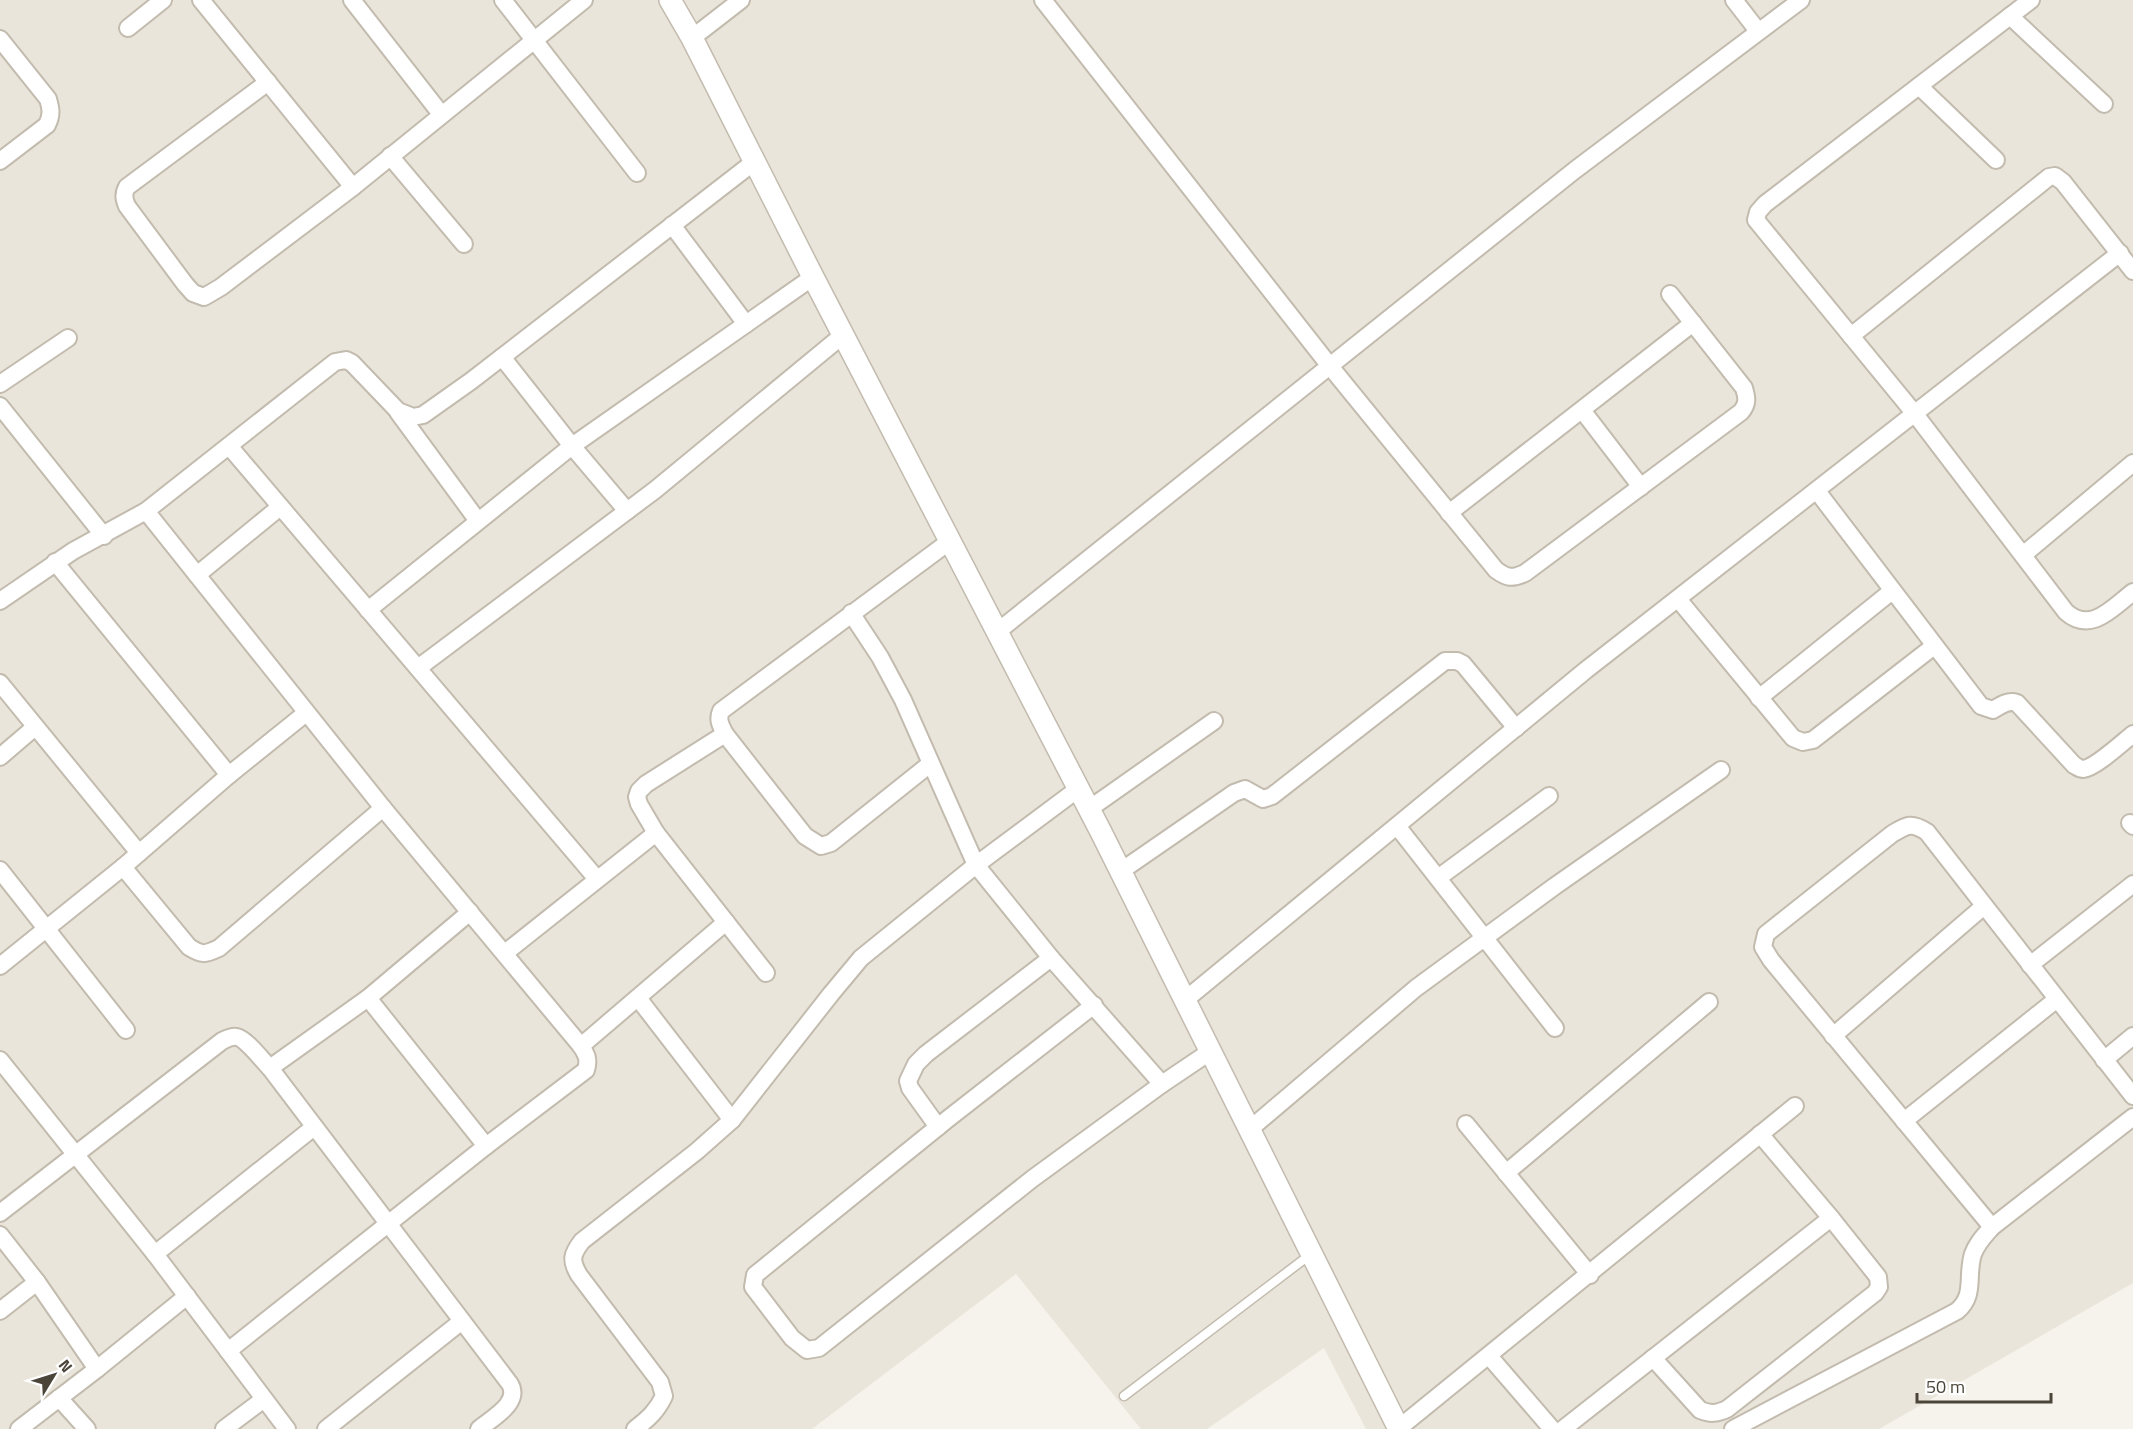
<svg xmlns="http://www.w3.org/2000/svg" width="2133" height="1429" viewBox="0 0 2133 1429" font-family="'Titillium Web',sans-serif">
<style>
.residential{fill:#eae5da}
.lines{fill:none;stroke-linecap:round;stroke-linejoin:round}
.service-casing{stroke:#c2bbae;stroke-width:11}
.minor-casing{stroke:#c2bbae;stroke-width:20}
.tertiary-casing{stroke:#c2bbae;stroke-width:24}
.service{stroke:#fff;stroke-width:8}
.minor{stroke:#fff;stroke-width:16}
.tertiary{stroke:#fff;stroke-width:21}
</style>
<rect width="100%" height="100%" fill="#f6f3ec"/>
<path class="residential" d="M0,0h2133v1283l-254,146h-513l-42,-81 -117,81h-66l-125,-155 -204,155h-812z"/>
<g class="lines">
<defs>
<path id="service" d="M1124,1396l187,-142"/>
<g id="minor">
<path d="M201,0l152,187"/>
<path d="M352,0l89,114"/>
<path d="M503,0l134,173"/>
<path d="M1043,0l286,365 167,205c11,8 16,9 29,3l216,-161c7,-8 6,-14 3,-24l-74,-94"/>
<path d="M1734,0l24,31"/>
<path d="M2031,0l-266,204 -7,8 -2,8 159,194 151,198c25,22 46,-4 67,-20"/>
<path d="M2010,16l94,88"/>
<path d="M128,28l35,-28"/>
<path d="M692,38l49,-38"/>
<path d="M0,39l48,60c3,10 4,16 -1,26l-47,36"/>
<path d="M268,82l-141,105c-4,7 -3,12 0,19l58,78 8,9 11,4 17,-10 132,-100 231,-187"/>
<path d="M1919,86l77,74"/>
<path d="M390,156l74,88"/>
<path d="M672,225l74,99"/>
<path d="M1851,336l198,-159 6,-1 8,6 70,89"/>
<path d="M502,357l70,89 55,65"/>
<path d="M0,384l68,-46"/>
<path d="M0,406l104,130"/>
<path d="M1582,410l59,77"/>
<path d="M398,412l80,109"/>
<path d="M229,446l368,433"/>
<path d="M1817,491l164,215 12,4c8,-5 15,-10 24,-7l57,62c4,2 5,4 9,4 12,-1 40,-27 50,-35"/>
<path d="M146,511l237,297 198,238c6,9 8,14 5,24l-100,76 -258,205"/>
<path d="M1449,513l244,-190"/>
<path d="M2023,555l110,-92"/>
<path d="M55,562l174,213"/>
<path d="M197,575l83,-68"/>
<path d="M1678,599l115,139 10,4 10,-2 121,-94"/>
<path d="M0,601l73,-50 73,-40 189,-149 11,-2 6,3 46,48 15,6 10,-2 48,-34 283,-219"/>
<path d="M368,610l204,-164 241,-169"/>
<path d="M851,613l29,44 23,43 73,165 75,93 111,126 49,-33"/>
<path d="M997,632l578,-462 226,-170"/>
<path d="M418,668l237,-178 188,-155"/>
<path d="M0,683l139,170"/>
<path d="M1759,698l133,-107"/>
<path d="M725,734l-79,50 -7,7 -2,6 2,7 17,29 110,140"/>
<path d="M0,757l35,-30"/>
<path d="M930,764l-99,79 -10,3 -16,-10 -80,-102c-4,-8 -8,-14 -4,-23l229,-170"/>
<path d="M1089,809l125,-88"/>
<path d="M2130,823l3,3"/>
<path d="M1397,826l158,202"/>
<path d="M123,867l66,80c13,8 15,8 30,1l164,-140"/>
<path d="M0,870l126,160"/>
<path d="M1121,871l113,-78 11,-4 18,10 9,-3 173,-135h12l6,3 53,64"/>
<path d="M1438,878l111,-82"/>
<path d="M505,953l151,-120"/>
<path d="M2030,965l103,-81"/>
<path d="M0,966l123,-99 106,-92 77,-62"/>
<path d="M368,998l118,148"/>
<path d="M638,998l94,122"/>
<path d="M1185,1000l401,-330 534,-417"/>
<path d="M1094,1005l-145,113 -194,157 -2,12 39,51 15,12 12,-2 213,-169 130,-95"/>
<path d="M1833,1036l151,-130"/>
<path d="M581,1046l145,-124"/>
<path d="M0,1060l155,194 132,175"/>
<path d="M2104,1060l29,-24"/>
<path d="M270,1068l98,-70 102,-86"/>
<path d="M1904,1121l153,-122"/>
<path d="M1466,1124l124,151"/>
<path d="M938,1127l-28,-39 -2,-7 8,-17 10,-10 125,-96"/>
<path d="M1250,1129l166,-141 139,-102 166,-116"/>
<path d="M1506,1173l203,-171"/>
<path d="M0,1213l222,-172c4,-2 10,-5 15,-4 9,2 26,24 33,31l240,316c11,19 -18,34 -31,45"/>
<path d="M1992,1227l-221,-267 -8,-13 3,-13 126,-100c15,-9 19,-12 35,-2l206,264"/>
<path d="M0,1235l37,47 60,87"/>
<path d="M155,1254l159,-127"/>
<path d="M0,1311l37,-29"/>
<path d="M1489,1356l63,73"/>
<path d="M1653,1358l47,52c10,4 16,4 27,-1l148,-116 4,-6 -1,-10 -47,-59 -71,-84"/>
<path d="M59,1398l28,31"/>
<path d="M1399,1428l396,-322"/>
<path d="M19,1429l78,-60 90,-73"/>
<path d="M224,1429l40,-30"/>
<path d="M326,1429l136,-108"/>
<path d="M635,1429c13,-10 22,-18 29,-33l-4,-14 -81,-107c-9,-15 -7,-21 3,-34l115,-90 35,-31 99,-126 30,-36 115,-93 102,-76"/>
<path d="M1563,1429l268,-211"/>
<path d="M1733,1429l224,-118c19,-16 9,-35 16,-57 4,-11 11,-18 19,-27l141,-110"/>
</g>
<path id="tertiary" d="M670,0l22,38 121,239 288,555 298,597"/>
</defs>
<use href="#service" class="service-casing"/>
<use href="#minor" class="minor-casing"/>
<use href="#tertiary" class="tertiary-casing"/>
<use href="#service" class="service"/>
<use href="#minor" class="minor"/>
<use href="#tertiary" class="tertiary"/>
</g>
<g transform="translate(54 1375) rotate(52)" stroke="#ffffff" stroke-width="4.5" paint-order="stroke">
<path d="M0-4.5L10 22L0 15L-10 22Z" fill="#4b4439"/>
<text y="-9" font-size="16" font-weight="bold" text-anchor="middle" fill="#4b4439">N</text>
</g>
<path d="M1917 1393v9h134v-9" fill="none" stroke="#4b4439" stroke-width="3"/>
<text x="1926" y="1393" font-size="18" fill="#4b4439" stroke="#ffffff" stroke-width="4.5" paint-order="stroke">50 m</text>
</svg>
